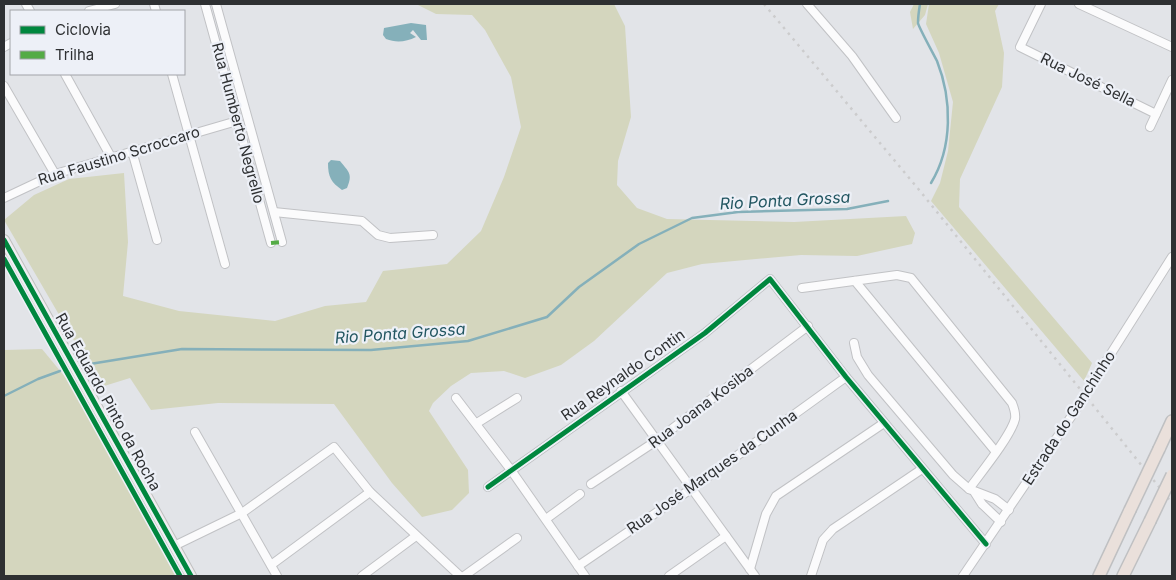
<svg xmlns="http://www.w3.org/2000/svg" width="1176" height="580" viewBox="0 0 1176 580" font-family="Inter,sans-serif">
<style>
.green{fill:#d4d6be}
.water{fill:#85b0ba}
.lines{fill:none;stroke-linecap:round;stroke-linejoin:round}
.stream{stroke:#85b0ba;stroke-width:2.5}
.minor-casing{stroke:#c1c2c5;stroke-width:10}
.major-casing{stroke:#bfc0c2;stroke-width:12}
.highway-casing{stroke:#bfc0c2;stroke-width:14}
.minor{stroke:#fbfbfc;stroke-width:8}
.major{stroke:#f1ebe8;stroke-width:10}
.highway{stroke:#eae0db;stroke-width:11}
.rail{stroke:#cccccd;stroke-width:2.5;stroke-dasharray:2.5 5;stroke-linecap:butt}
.minor-bridge-casing{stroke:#c1c2c5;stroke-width:10;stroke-linecap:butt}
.highway-bridge-casing{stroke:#bfc0c2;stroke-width:14;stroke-linecap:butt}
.minor-bridge{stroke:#fbfbfc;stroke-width:8}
.highway-bridge{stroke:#eae0db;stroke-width:11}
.quiet{stroke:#54ab45;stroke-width:4;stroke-dasharray:8 4;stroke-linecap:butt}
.cycleway-casing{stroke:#edf0f7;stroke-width:8}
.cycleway{stroke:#00873e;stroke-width:5}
.labels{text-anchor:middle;stroke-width:4.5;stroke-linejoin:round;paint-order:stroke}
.street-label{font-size:15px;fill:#2e3032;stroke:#edf0f7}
.water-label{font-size:16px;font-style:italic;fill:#225661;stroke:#edf0f7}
</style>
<rect width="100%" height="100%" fill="#e2e4e8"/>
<g class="green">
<path d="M416,4h198l11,22 6,91 -13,44 -1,24 20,23 30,11 127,3 112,-6 9,17 -3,11 -55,12 -56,-1 -99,9 -35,9 -73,68 -33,24 -36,13 -21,-7 -33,2 -20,13 -18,17 -4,8 39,59 1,23 -17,17 -30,7 -30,-34 -58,-79 -116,-1 -67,7 -21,-32 -29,9 -97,-167 30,-25 35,-16 55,-6 4,69 -5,54 56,15 96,10 50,-15 41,-4 17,-31 64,-7 34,-33 23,-54 17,-50 -10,-50 -26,-47 -13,-15 -36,-1z"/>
<path d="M914,4h14l-3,11 -12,14 -3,-17z"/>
<path d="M929,4h70l-4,7 9,42 -2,34 -42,92 -1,28 133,156 -8,18 -153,-180 9,-18 8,-32 5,-49 -14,-49 -13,-29z"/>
<path d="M42,349l33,40 103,187h-174v-226z"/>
</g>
<g class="water">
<path d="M411,23l15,2 1,15h-6l-8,-10 -3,3 6,4c-10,5 -20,6 -30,2l-3,-4 1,-7z"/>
<path d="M331,160l9,1c9,11 13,13 7,27l-5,2c-11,-8 -14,-13 -14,-27z"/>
</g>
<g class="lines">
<g class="stream">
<path d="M920,4c-1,6 -2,13 -2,19 1,5 15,30 19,38 15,38 16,86 -6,122"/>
<path d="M90,364l92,-15 189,1 97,-9 79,-24 32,-30 60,-43 53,-26 46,-6 109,-3 41,-8"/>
<path d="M4,396l34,-17 22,-8"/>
</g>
<defs>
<g id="minor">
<path d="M26,4l4,7"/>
<path d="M154,4l2,7"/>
<path d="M205,4l66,239"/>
<path d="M216,4l66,238"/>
<path d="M807,4l45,52 44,62"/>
<path d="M1041,4l-21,43 136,67"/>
<path d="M1079,4l93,43"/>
<path d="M89,11l26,-7"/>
<path d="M4,47l7,-4"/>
<path d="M65,74l46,83"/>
<path d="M172,74l53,190"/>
<path d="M4,86l51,88"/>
<path d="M1150,127l22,-47"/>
<path d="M132,151l25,89"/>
<path d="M4,198l51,-24 182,-53"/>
<path d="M274,212l88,9 16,14 12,3 43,-3"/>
<path d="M855,281l141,171"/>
<path d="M802,288l95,-13 14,3 101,125c2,5 4,10 3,16 -4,17 -35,55 -46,70"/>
<path d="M854,343l3,14 11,18 85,100 16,14 26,10 14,11"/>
<path d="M1093,382l79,-125"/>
<path d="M621,391l134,185"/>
<path d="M456,398l55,72 74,106"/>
<path d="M477,423l40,-25"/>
<path d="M195,432l82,144"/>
<path d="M591,484l65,-43 152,-115"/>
<path d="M488,487l217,-154 65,-54 76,98 140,167"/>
<path d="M975,493l7,11 19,18"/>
<path d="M546,519l34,-25"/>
<path d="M174,546l68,-33 92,-66 36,45 90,84"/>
<path d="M271,565l99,-73"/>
<path d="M578,566l113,-77 155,-112"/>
<path d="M750,569l16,-55 10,-18 108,-73"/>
<path d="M362,576l54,-40"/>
<path d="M464,576l53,-38"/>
<path d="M669,576l57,-40"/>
<path d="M811,576l12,-36 10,-11 89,-60"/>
<path d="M963,576l116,-171"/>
</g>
<path id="major" d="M4,240l187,336"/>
<g id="highway">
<path d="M1159,449l13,-28"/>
<path d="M1099,576l31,-66"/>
<path d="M1123,576l27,-55"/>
</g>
</defs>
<use href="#minor" class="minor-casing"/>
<use href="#major" class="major-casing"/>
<use href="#highway" class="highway-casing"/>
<use href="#minor" class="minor"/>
<use href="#major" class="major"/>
<use href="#highway" class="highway"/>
<path class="rail" d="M764,4l156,187 252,312"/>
<defs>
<path id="minor-bridge" d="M1079,405l14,-23"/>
<g id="highway-bridge">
<path d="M1130,510l29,-61"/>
<path d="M1150,521l22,-46"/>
</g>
</defs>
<use href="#minor-bridge" class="minor-bridge-casing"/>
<use href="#highway-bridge" class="highway-bridge-casing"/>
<use href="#minor-bridge" class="minor-bridge"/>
<use href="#highway-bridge" class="highway-bridge"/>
<path class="quiet" d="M271,243l11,-1"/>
<defs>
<g id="cycleway">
<path d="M4,240l187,336"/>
<path d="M4,259l176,317"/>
<path d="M488,487l217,-154 65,-54 76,98 140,167"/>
</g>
</defs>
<use href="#cycleway" class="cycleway-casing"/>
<use href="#cycleway" class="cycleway"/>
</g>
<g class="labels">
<g class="street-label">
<text transform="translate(1088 80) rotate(26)" y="5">Rua José Sella</text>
<text transform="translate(238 123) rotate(75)" y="5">Rua Humberto Negrello</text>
<text transform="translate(119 156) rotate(-17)" y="5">Rua Faustino Scroccaro</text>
<text transform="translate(623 375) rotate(-35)" y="5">Rua Reynaldo Contin</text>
<text transform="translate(108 402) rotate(61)" y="5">Rua Eduardo Pinto da Rocha</text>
<text transform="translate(701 407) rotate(-37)" y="5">Rua Joana Kosiba</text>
<text transform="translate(1069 418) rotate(-57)" y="5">Estrada do Ganchinho</text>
<text transform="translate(712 472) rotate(-35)" y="5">Rua José Marques da Cunha</text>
</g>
<g class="water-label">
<text transform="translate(785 200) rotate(-3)" y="6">Rio Ponta Grossa</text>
<text transform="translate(400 333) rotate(-4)" y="6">Rio Ponta Grossa</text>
</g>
</g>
<rect width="1176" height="580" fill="none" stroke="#2e3032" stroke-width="10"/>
<rect x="10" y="10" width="175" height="65" fill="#edf0f7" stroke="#a1a3a8"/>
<rect x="20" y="26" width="25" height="8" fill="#00873e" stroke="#a1a3a8"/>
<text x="55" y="35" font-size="15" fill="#2e3032">Ciclovia</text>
<rect x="20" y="51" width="25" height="8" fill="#54ab45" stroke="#a1a3a8"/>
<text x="55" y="60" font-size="15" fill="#2e3032">Trilha</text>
</svg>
